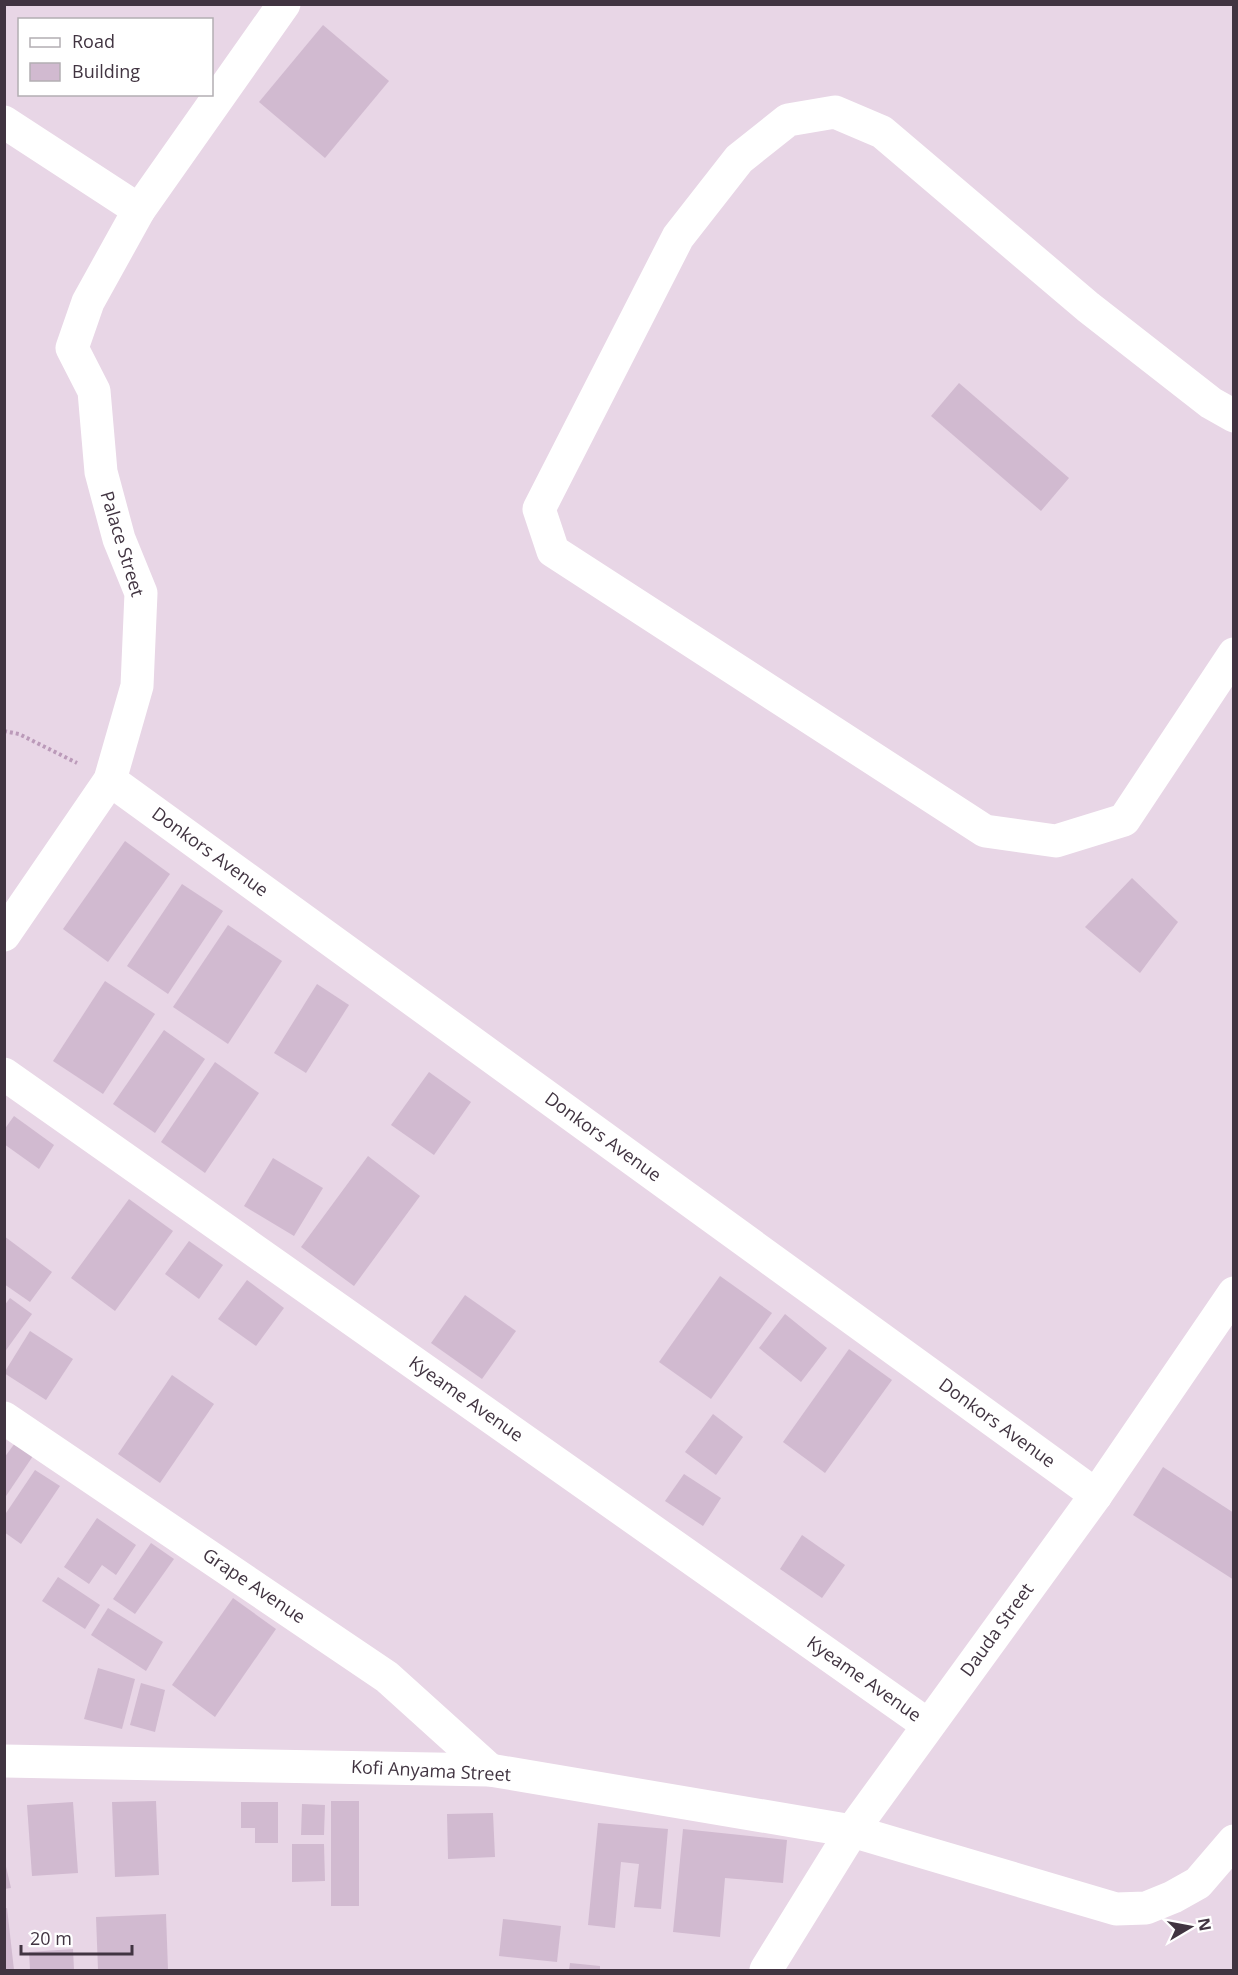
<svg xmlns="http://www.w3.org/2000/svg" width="1238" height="1975" viewBox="0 0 1238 1975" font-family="'Open Sans',sans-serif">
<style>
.residential{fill:#e8d6e6;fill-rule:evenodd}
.building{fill:#d1bad0}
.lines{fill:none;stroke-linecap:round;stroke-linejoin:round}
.path{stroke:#bb9ab9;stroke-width:4;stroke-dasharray:3 3;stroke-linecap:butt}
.minor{stroke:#fff;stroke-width:33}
.labels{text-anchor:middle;stroke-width:5;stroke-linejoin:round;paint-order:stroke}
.street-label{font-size:18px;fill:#413441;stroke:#fff}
</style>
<rect width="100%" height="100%" fill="#f0e4ef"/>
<path class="residential" d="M5,5h1228v1965h-1228zM20,20h192v74h-192z"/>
<g class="building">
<path d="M323,25l66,56 -64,77 -66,-56z"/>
<path d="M959,383l110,95 -28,33 -110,-95z"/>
<path d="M125,841l45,33 -62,88 -45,-33z"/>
<path d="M1132,878l46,44 -38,51 -55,-46z"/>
<path d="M182,884l41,27 -55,83 -41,-28z"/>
<path d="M228,925l54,36 -54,83 -55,-37z"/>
<path d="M105,981l50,33 -52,80 -50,-33z"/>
<path d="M317,984l32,21 -43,68 -32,-20z"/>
<path d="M164,1030l41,29 -50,74 -42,-29z"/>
<path d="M215,1062l44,31 -54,80 -44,-31z"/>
<path d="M429,1072l42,30 -37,53 -43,-30z"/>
<path d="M14,1116l40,29 -15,24 -35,-25v-14z"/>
<path d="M368,1156l52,40 -66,90 -53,-39z"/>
<path d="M273,1158l50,30 -29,48 -50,-30z"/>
<path d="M129,1199l44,32 -58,80 -44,-33z"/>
<path d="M4,1236l48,36 -22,30 -26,-18z"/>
<path d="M189,1241l34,24 -24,34 -34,-25z"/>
<path d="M720,1276l52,37 -61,86 -52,-37z"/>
<path d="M247,1280l37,28 -28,38 -38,-27z"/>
<path d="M465,1295l51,36 -34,48 -51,-36z"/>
<path d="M10,1298l22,16 -28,39v-47z"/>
<path d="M785,1314l42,34 -26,34 -42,-34z"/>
<path d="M30,1331l43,28 -27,41 -42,-27z"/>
<path d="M849,1349l43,31 -67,93 -42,-31z"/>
<path d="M172,1375l42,29 -54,79 -42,-29z"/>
<path d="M713,1414l30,23 -27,38 -31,-23z"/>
<path d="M15,1443l18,13 -29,43v-41z"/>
<path d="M1163,1467l71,46v67l-101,-65z"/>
<path d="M35,1470l25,16 -39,58 -17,-12v-16z"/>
<path d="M684,1474l37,24 -18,28 -38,-25z"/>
<path d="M97,1518l39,27 -20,30 -14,-10 -13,19 -25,-17z"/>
<path d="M802,1535l43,30 -23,33 -42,-29z"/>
<path d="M151,1543l23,16 -39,55 -22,-15z"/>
<path d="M58,1577l42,28 -15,24 -43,-28z"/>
<path d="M233,1598l43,31 -61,88 -43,-32z"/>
<path d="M108,1608l55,34 -17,29 -55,-36z"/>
<path d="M98,1668l37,11 -13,50 -38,-10z"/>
<path d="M141,1683l24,7 -10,42 -25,-7z"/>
<path d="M156,1801l3,74 -44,2 -3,-75z"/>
<rect x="331" y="1801" width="28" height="105"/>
<path d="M73,1802l5,71 -46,3 -5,-71z"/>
<path d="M241,1802h37v41h-23v-15h-14z"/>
<path d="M302,1804l23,1 -1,30h-23z"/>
<path d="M493,1813l2,44 -47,2 -1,-45z"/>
<path d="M598,1823l70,6 -7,80 -27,-2 5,-43 -18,-2 -6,66 -27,-3z"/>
<path d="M683,1829l104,11 -4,43 -58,-5 -5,59 -47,-5z"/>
<path d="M292,1844h32l1,37 -33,1z"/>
<path d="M4,1858l7,30 -7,1z"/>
<path d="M7,1908l7,62h-10v-61z"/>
<path d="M166,1914l2,56h-70l-2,-53z"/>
<path d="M503,1919l58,7 -4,36 -58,-6z"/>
<path d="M73,1949l1,21h-44l-1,-18z"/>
<path d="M570,1963l30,3v4h-31z"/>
</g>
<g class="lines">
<path class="path" d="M4,731l15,3 58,29"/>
<g class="minor">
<path d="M4,122l135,88"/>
<path d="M1234,416l-23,-13 -123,-96 -206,-175 -47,-20 -47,8 -49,39 -61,78 -139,272 14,42 432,280 71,10 68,-21 110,-166"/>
<path d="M110,780l986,715"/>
<path d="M4,935l106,-155 27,-94 4,-93 -22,-54 -18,-67 -7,-81 -22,-43 16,-46 51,-92 145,-206"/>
<path d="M4,1074l924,651"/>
<path d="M4,1418l383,259 103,93"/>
<path d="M4,1761l486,9 362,61 264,78 30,-1 27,-11 25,-14 36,-42"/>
<path d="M766,1970l86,-139 244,-336 138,-202"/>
</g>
</g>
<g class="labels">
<g class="street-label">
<text transform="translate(122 544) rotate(73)" y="6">Palace Street</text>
<text transform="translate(210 852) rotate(36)" y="6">Donkors Avenue</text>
<text transform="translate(603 1137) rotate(36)" y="6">Donkors Avenue</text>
<text transform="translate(466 1399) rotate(35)" y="6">Kyeame Avenue</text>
<text transform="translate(997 1423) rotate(36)" y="6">Donkors Avenue</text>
<text transform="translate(254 1586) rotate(34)" y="6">Grape Avenue</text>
<text transform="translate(997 1630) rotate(-54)" y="6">Dauda Street</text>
<text transform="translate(864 1679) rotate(35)" y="6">Kyeame Avenue</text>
<text transform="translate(431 1771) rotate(3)" y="6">Kofi Anyama Street</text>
</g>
</g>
<rect width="1238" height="1975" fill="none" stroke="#413441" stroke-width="12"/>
<rect x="18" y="18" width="195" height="78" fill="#ffffff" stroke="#b3aeb3" stroke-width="1.5"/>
<rect x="30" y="38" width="30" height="9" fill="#ffffff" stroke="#b3aeb3" stroke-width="1.5"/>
<text x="72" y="48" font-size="18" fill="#413441">Road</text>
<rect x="30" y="63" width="30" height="18" fill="#d1bad0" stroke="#b3aeb3" stroke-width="1.5"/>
<text x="72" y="78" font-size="18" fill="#413441">Building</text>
<g transform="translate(1190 1927) rotate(80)" stroke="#ffffff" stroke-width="4.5" paint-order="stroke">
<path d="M0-4.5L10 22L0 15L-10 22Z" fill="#413441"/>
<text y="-9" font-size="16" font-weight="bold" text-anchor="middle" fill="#413441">N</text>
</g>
<path d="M21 1945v9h111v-9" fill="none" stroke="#413441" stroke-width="3"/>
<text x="30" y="1945" font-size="18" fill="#413441" stroke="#ffffff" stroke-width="4.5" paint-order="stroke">20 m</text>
</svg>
